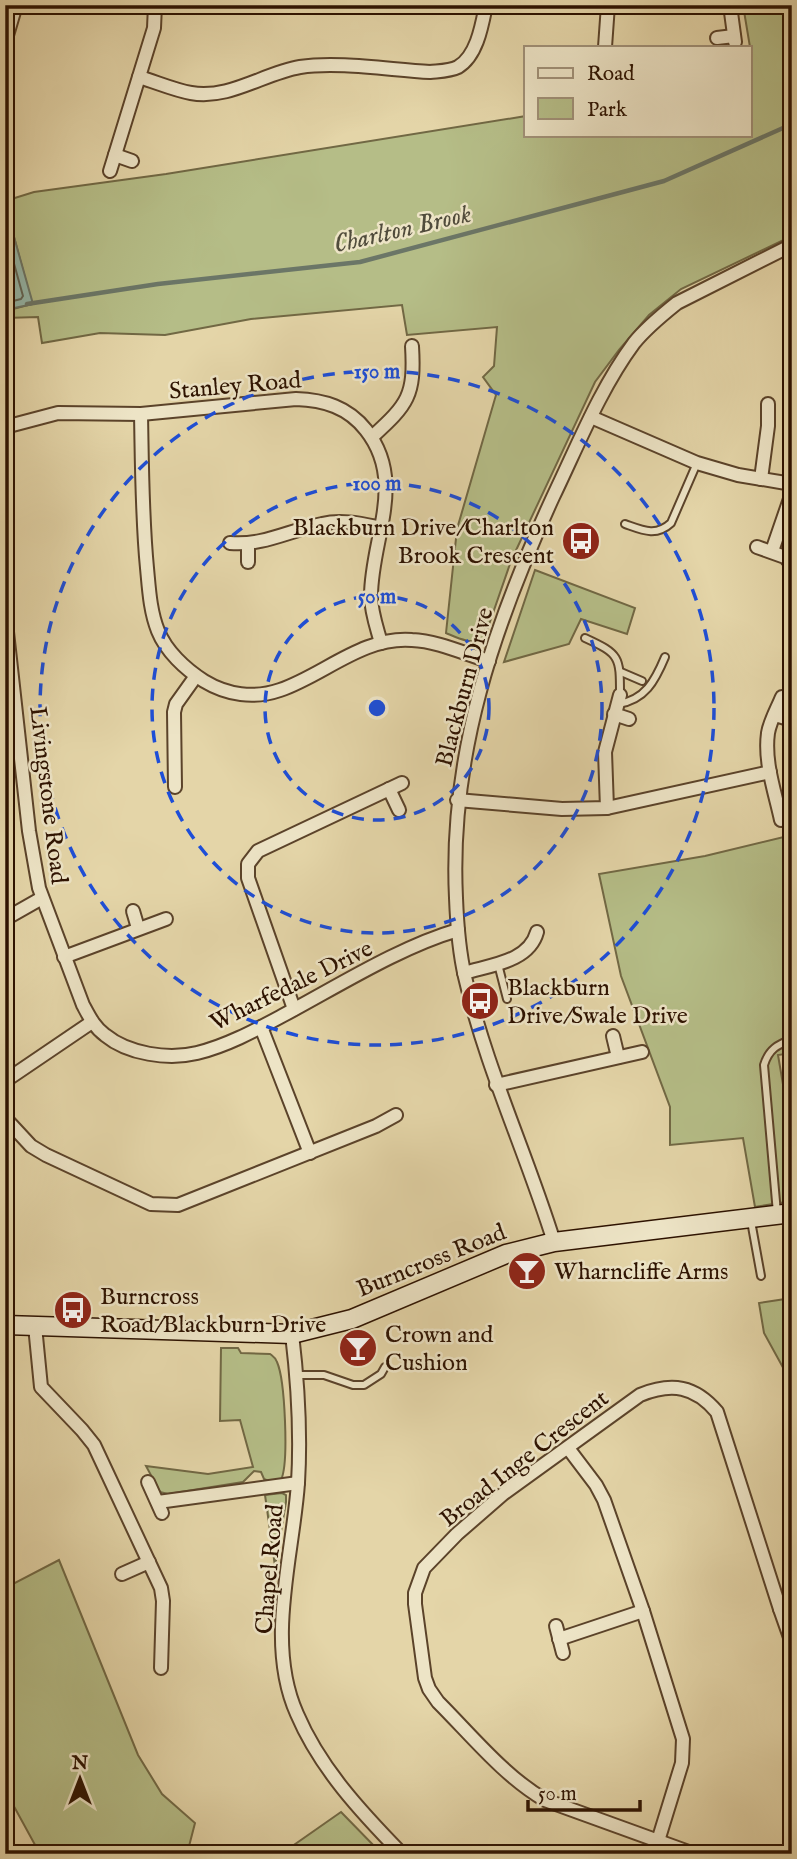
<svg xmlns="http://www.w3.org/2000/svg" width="797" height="1859" viewBox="0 0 797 1859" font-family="'IM FELL English',serif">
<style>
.green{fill:#b5bd87;stroke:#716844;stroke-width:2}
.water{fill:#95b8ab;stroke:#6b7667;stroke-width:2}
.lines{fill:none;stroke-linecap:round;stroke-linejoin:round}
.shore{stroke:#616556;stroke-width:2}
.stream{stroke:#6b7667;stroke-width:4.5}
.service-casing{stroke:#5b432a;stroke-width:10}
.minor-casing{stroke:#5b432a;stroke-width:16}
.secondary-casing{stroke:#2d1200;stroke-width:21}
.service{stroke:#ede4c6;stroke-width:6}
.minor{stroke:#ede4c6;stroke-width:12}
.secondary{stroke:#ede4c6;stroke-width:18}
.ring{fill:none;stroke:#1d4ed8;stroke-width:3.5;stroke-dasharray:12 9}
.labels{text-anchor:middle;stroke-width:5;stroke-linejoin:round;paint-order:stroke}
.street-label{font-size:24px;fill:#2d1200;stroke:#ede4c6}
.poi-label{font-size:24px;fill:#2d1200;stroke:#ede4c6;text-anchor:start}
.water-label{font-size:26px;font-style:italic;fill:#514c3c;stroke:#ede4c6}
.centre{fill:#1d4ed8;stroke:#ede4c6;stroke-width:3.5}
.ring-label{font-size:21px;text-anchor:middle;font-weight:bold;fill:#1d4ed8;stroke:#ede4c6;stroke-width:5;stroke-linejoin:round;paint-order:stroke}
</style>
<rect width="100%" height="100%" fill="#e4d5a8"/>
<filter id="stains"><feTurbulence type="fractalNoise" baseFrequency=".00286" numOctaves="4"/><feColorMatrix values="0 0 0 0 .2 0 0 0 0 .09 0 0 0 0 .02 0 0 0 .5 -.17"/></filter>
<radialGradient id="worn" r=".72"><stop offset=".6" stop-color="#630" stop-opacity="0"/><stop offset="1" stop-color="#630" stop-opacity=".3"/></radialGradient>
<g class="green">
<path d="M743,5h49v231l-111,53 -32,26 -30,35 -24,32 -84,179 -27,78c-15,5 -24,0 -38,-6l11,-104 39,-134 -13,-18 11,-11 3,-39 -90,8 -5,-30 -151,14 -86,16 -65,-2 -58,10 -4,-26 -33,1v-7l27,-7 -18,-67 -9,-8v-28l29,-9 132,-18 360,-58v19h224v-88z"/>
<path d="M535,570l100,38 -8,26 -46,-15 -12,25 -65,18z"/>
<path d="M792,835v218l-14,2 14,82v64l-37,6 -12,-69 -73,7v-38l-49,-131 -22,-102 106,-18z"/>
<path d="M792,1298v75h-6l-22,-40 -5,-30z"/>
<path d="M221,1348h17l3,5 29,1c4,3 5,3 7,8 8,18 12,101 4,118l-10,2 -7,-3 -3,-7 -7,-1 -11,11 -75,12 -8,-2 -14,-26 62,8 45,-7 -13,-47 -20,1z"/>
<path d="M282,1493l4,2v7l-11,64 -10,-71z"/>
<path d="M59,1560l79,195 24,39 33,29 -8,31h-147l-35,-64v-202z"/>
<path d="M341,1812l41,42h-101z"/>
</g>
<path class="water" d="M5,229l9,8 19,67 -28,6z"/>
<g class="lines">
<path class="shore" d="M5,238l3,4 15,54 -2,3 -16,4"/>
<path class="stream" d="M27,304l131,-20 202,-22 304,-81 128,-57"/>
<defs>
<g id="service">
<path d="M625,524c17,6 31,13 46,-1l26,-60"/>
<path d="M585,638c35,16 35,19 35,56"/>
<path d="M621,672l21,9"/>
<path d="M618,704c27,-4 37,-23 47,-47"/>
<path d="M498,964l9,35"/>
<path d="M777,1213l-13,-148c5,-16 13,-20 28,-26"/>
<path d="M751,1221l10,55"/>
<path d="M297,1375h27l29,10h11l17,-11 4,-7"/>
</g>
<g id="minor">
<path d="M730,5l5,37"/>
<path d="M717,38l17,-2"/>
<path d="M5,42l11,-37"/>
<path d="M605,47l3,-42"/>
<path d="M139,77c17,5 35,13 52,16 38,7 73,-20 109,-26 38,-6 91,3 130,5 9,-1 20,-1 28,-5 19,-11 24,-42 28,-62"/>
<path d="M115,155l17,6"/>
<path d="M110,171l44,-143 1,-23"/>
<path d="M141,414c1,52 1,103 6,154 2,21 3,43 11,63 8,20 27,38 46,50 23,14 50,18 76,9 44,-15 83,-54 132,-50 26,1 53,14 77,21"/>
<path d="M591,417l106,46 41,12 54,9"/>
<path d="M5,427l53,-14 83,1 155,-15c28,1 52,8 70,31 41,52 5,109 5,166 0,16 6,32 10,47"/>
<path d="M372,437c36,-33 43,-41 40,-91"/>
<path d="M761,479l7,-53v-22"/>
<path d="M230,543c33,3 60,-13 92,-19 20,-5 40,0 60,4"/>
<path d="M248,545v17"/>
<path d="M757,547l28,10 7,8"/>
<path d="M772,551l20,-58"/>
<path d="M5,614l24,217 10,57 44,117c6,11 11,22 22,30 23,19 63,25 92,18 29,-7 57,-22 83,-36 55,-29 119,-70 178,-87"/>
<path d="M614,714l15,5"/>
<path d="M775,715l17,5"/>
<path d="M175,787l-1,-75 2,-8 20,-28"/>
<path d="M389,789l10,21"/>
<path d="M457,800l105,9 45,-1 163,-36"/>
<path d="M607,808l-2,-56 15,-57"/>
<path d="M781,820c-6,-28 -17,-58 -13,-87 2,-12 9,-24 14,-36"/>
<path d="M133,911l5,17"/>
<path d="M5,919l37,-21"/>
<path d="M64,957l102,-38"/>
<path d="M464,973c26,-8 65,-11 73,-41"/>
<path d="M294,1009l-46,-131v-14l10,-13 144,-68"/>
<path d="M261,1027l49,126"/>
<path d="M613,1036l5,21"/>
<path d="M5,1081l87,-59"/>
<path d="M496,1085l146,-33"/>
<path d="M5,1118l26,28 15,9 105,49 27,1 198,-79 20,-11"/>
<path d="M554,1242c-28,-90 -68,-174 -89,-265 -6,-26 -8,-53 -9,-79 -7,-143 38,-273 97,-401 25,-52 47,-108 81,-154 12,-15 28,-28 43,-40l115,-58"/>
<path d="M35,1326l6,61 41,43 12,15 67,143 2,13 -2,67"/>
<path d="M292,1334c6,50 9,99 6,149 -5,73 -33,160 -1,231 23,54 64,98 105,140"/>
<path d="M568,1448l28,37 8,15 39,111 40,128 -1,24 -24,78"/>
<path d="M148,1482l14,31"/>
<path d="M158,1502l140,-19"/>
<path d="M122,1574l27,-12"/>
<path d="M792,1605l-12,4 12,34"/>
<path d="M556,1626l7,27"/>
<path d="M559,1639l84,-28"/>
<path d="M694,1854l-149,-54c-41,-24 -73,-64 -107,-98l-9,-13 -4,-11 -10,-74v-11l9,-25 33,-34 46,-40 137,-99c32,-13 55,-9 77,17l63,197"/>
</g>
<path id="secondary" d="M5,1325l287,9 60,-15 154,-65 48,-12 238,-29"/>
</defs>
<use href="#service" class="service-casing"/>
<use href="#minor" class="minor-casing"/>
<use href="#secondary" class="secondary-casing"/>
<use href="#service" class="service"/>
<use href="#minor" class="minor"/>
<use href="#secondary" class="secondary"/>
</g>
<g class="ring">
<circle cx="377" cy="708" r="112"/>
<circle cx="377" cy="708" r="225"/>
<circle cx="377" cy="708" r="337"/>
</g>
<defs>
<symbol id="bus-disc" viewBox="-11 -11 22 22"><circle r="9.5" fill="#8f2418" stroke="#ede4c6"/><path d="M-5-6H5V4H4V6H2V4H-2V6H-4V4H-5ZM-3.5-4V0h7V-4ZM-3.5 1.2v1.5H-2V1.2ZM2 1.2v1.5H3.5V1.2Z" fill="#fff"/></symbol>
<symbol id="bar-disc" viewBox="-11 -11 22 22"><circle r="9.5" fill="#8f2418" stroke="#ede4c6"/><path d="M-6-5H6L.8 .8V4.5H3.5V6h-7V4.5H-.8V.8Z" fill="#fff"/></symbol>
</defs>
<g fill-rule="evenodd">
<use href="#bus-disc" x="559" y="519" width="44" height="44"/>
<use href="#bus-disc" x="458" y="979" width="44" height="44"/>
<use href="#bar-disc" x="505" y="1249" width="44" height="44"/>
<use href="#bus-disc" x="51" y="1288" width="44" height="44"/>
<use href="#bar-disc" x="336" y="1326" width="44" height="44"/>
</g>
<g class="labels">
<g class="street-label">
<text transform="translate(235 385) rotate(-5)" y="8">Stanley Road</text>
<text transform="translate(464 687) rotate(-75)" y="8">Blackburn Drive</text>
<text transform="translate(49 795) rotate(83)" y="8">Livingstone Road</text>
<text transform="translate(291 985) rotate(-26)" y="8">Wharfedale Drive</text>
<text transform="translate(431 1260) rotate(-22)" y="8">Burncross Road</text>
<text transform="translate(524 1458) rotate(-38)" y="8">Broad Inge Crescent</text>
<text transform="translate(269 1569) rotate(-85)" y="8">Chapel Road</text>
</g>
<g class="poi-label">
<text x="554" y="535" text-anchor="end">Blackburn Drive/Charlton<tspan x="554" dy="28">Brook Crescent</tspan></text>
<text x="507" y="995">Blackburn<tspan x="507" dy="28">Drive/Swale Drive</tspan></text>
<text x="554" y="1279">Wharncliffe Arms</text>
<text x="100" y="1304">Burncross<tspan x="100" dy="28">Road/Blackburn Drive</tspan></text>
<text x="385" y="1342">Crown and<tspan x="385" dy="28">Cushion</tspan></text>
</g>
<g class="water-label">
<text transform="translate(402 228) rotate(-13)" y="9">Charlton Brook</text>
</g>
</g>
<circle cx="377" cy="708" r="10" class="centre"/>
<g class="ring-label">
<text x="377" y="378">150 m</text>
<text x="377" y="490">100 m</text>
<text x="377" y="603">50 m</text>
</g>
<rect width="797" height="1859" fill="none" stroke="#e4d5a8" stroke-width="28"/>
<rect x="7" y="7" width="783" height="1845" fill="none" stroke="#2d1200" stroke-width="3.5"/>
<rect x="14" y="14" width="769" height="1831" fill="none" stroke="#2d1200" stroke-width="2"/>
<rect x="524" y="46" width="228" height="91" fill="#ede4c6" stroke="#a09077" stroke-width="2"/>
<rect x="538" y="68" width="35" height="10" fill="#ede4c6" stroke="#a09077" stroke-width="2"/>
<text x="587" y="80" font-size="21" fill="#2d1200">Road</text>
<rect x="538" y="98" width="35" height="21" fill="#b5bd87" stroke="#a09077" stroke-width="2"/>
<text x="587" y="116" font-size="21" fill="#2d1200">Park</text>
<g transform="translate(80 1779)" stroke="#ede4c6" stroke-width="5" paint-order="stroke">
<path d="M0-5L12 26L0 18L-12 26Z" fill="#2d1200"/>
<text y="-10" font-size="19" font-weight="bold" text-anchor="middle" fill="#2d1200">N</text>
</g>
<path d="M528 1800v10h112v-10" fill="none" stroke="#2d1200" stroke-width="3.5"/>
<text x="538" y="1800" font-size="21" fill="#2d1200" stroke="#ede4c6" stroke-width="5" paint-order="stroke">50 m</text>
<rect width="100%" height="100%" filter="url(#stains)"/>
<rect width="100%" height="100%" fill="url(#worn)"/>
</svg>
